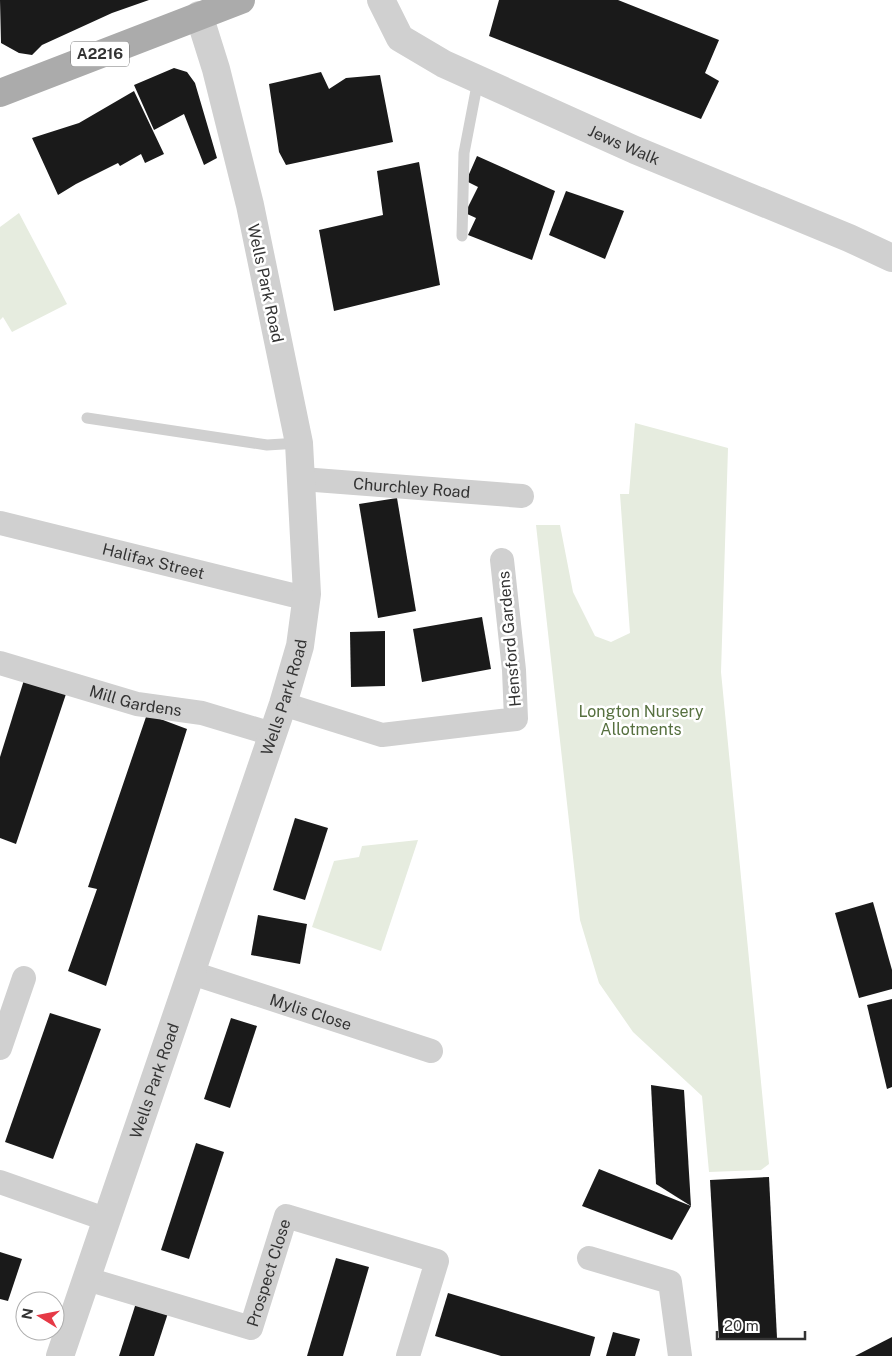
<svg xmlns="http://www.w3.org/2000/svg" width="892" height="1356" viewBox="0 0 892 1356" font-family="'Public Sans',sans-serif">
<style>
.green{fill:#e6ecdf}
.building{fill:#1a1a1a}
.lines{fill:none;stroke-linecap:round;stroke-linejoin:round}
.service{stroke:#d0d0d0;stroke-width:11}
.minor{stroke:#d0d0d0;stroke-width:24}
.tertiary{stroke:#d0d0d0;stroke-width:28}
.primary{stroke:#ababab;stroke-width:28}
.labels{text-anchor:middle;stroke-width:5;stroke-linejoin:round;paint-order:stroke}
.shield{fill:#fff;stroke:#707070;stroke-width:1}
.shield-label{font-size:15px;font-weight:bold;fill:#333}
.street-label{font-size:16px;fill:#333;stroke:#fff}
.park-label{font-size:16px;fill:#56703f;stroke:#fff}
</style>
<rect width="100%" height="100%" fill="#fff"/>
<g class="green">
<path d="M19,213l48,91 -55,28 -9,-15 -3,3v-93z"/>
<path d="M635,423l93,25 -7,224 48,492 -8,6 -52,2 -7,-76 -69,-64 -34,-49 -19,-63 -44,-395h24l13,67 22,44 16,6 19,-9 -10,-139h9z"/>
<path d="M418,840l-37,111 -69,-24 22,-66 25,-4 3,-11z"/>
</g>
<g class="building">
<path d="M0,0h149l-37,13 -70,32 -10,10 -13,-2 -18,-10z"/>
<path d="M499,0h119l101,40 -14,33 14,8 -18,38 -212,-83z"/>
<path d="M174,68l13,4 8,11 22,75 -13,7 -20,-51 -30,16 -20,-45z"/>
<path d="M321,72l8,17 17,-11 34,-3 13,67 -107,23 -7,-13 -10,-68z"/>
<path d="M134,91l30,63 -19,9 -4,-9 -21,12 -2,-3 -42,21 -18,11 -26,-57 47,-15z"/>
<path d="M477,156l78,35 -23,69 -64,-25 8,-17 -11,-5 13,-26 -12,-6z"/>
<path d="M419,162l21,123 -106,26 -15,-81 64,-15 -6,-44z"/>
<path d="M566,191l58,20 -19,48 -56,-24z"/>
<path d="M397,498l19,113 -38,7 -19,-114z"/>
<path d="M482,617l9,52 -69,13 -9,-53z"/>
<path d="M385,631v55l-34,1 -1,-55z"/>
<path d="M24,680l43,11 -51,153 -16,-6v-81z"/>
<path d="M147,714l40,15 -81,257 -38,-15 29,-82 -9,-2z"/>
<path d="M295,818l33,10 -23,72 -32,-10z"/>
<path d="M873,902l19,68v19l-33,9 -24,-85z"/>
<path d="M258,915l49,9 -7,40 -49,-9z"/>
<path d="M892,999v88l-5,2 -20,-84z"/>
<path d="M50,1013l51,16 -48,130 -48,-17z"/>
<path d="M231,1018l26,8 -27,82 -26,-9z"/>
<path d="M651,1085l33,5 7,116 -35,-22z"/>
<path d="M196,1143l28,9 -35,107 -28,-9z"/>
<path d="M599,1169l92,37 -19,34 -90,-34z"/>
<path d="M769,1177l8,161 -58,2 -9,-160z"/>
<path d="M0,1252l22,7 -14,42 -8,-2z"/>
<path d="M336,1258l33,9 -26,89h-36z"/>
<path d="M448,1293l147,44 -5,19h-89l-66,-20z"/>
<path d="M136,1303l32,10 -14,43h-35z"/>
<path d="M613,1332l27,7 -5,17h-29z"/>
<path d="M892,1337v19h-37z"/>
</g>
<g class="lines">
<g class="service">
<path d="M462,236l2,-83 14,-73"/>
<path d="M87,418l180,27 32,-2"/>
</g>
<g class="minor">
<path id="s1" d="M302,479l220,17"/>
<path id="s2" d="M0,523l292,72 15,-1"/>
<path id="s3" d="M0,663l137,41 65,9 70,21"/>
<path d="M283,704l99,31 134,-16 -2,-49 -12,-110"/>
<path id="s4" d="M192,973l239,78"/>
<path d="M0,1048l24,-70"/>
<path d="M0,1182l108,38"/>
<path d="M589,1258l81,24 10,74"/>
<path id="s5" d="M87,1279l164,49 35,-112 151,45 -29,95"/>
</g>
<g class="tertiary">
<path id="s6" d="M381,0l19,38 44,26 191,86 214,88 43,20"/>
<path id="s7" d="M60,1356l223,-652 17,-58 7,-52 -8,-151 -49,-238 -34,-136 -17,-54"/>
</g>
<path class="primary" d="M0,93l241,-93"/>
</g>
<g class="labels">
<rect class="shield" x="71" y="41.5" width="58" height="25" rx="4"/>
<g class="shield-label">
<text x="100" y="59">A2216</text>
</g>
<g class="street-label">
<text dy="6" stroke="none"><textPath href="#s6" startOffset="291">Jews Walk</textPath></text>
<text transform="translate(266 283) rotate(78)" y="6">Wells Park Road</text>
<text dy="6" stroke="none"><textPath href="#s1" startOffset="110">Churchley Road</textPath></text>
<text dy="6" stroke="none"><textPath href="#s2" startOffset="158">Halifax Street</textPath></text>
<text transform="translate(509 639) rotate(-95)" y="6">Hensford Gardens</text>
<text dy="6" stroke="none"><textPath href="#s7" startOffset="696">Wells Park Road</textPath></text>
<text dy="6" stroke="none"><textPath href="#s3" startOffset="141">Mill Gardens</textPath></text>
<text dy="6" stroke="none"><textPath href="#s4" startOffset="125">Mylis Close</textPath></text>
<text dy="6" stroke="none"><textPath href="#s7" startOffset="291">Wells Park Road</textPath></text>
<text dy="6" stroke="none"><textPath href="#s5" startOffset="229">Prospect Close</textPath></text>
</g>
<g class="park-label">
<text x="641" y="717">Longton Nursery<tspan x="641" dy="18">Allotments</tspan></text>
</g>
</g>
<g transform="translate(40 1316) rotate(280)"><circle r="24" fill="#ffffff" stroke="#adadad"/>
<path d="M0-4L9 19L0 12L-9 19Z" fill="#e63946"/>
<text y="-8" font-size="14" font-weight="bold" text-anchor="middle" fill="#333333">N</text>
</g>
<path d="M717 1331v8h88v-8" fill="none" stroke="#333333" stroke-width="2.5"/>
<text x="724" y="1331" font-size="15" fill="#333333" stroke="#ffffff" stroke-width="4" paint-order="stroke">20 m</text>
</svg>
